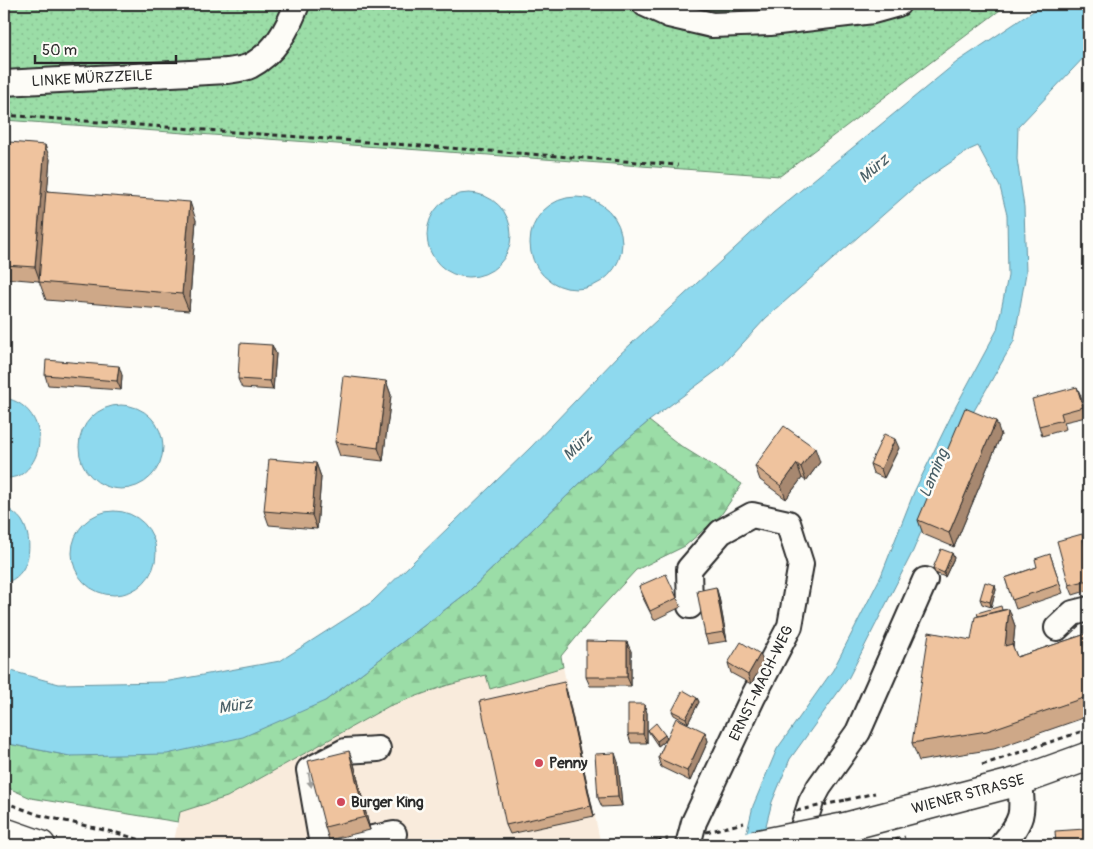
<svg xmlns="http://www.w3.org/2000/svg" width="1093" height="849" viewBox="0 0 1093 849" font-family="Pangolin,sans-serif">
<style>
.built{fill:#f9ebdc}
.grass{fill:url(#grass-dots);stroke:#638469}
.forest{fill:url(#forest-firs);stroke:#638469}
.water{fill:#8ed9ee;stroke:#6693a0}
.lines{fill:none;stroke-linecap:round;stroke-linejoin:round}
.minor-casing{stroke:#2b2b2b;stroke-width:28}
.major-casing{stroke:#2b2b2b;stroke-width:31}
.path{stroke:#2b2b2b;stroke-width:3;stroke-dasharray:5 4;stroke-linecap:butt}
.minor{stroke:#fdfcf7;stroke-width:24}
.major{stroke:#fdfcf7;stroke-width:28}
.major-bridge-casing{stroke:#2b2b2b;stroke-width:31;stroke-linecap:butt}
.path-bridge{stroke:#2b2b2b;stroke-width:3;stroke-dasharray:5 4;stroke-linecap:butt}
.major-bridge{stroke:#fdfcf7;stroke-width:28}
.wall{fill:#cea888;stroke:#2b2b2b}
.shaded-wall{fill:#a7886f;stroke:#2b2b2b}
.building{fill:#efc39e;stroke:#2b2b2b}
.oneway{fill:#9e9e9b}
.poi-dot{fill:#d1495b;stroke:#fdfcf7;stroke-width:2}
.labels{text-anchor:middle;stroke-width:5;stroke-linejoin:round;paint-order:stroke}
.street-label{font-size:15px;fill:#2b2b2b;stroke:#fdfcf7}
.poi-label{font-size:15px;font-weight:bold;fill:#2b2b2b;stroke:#fdfcf7;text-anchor:start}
.water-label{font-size:16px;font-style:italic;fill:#495f66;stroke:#fdfcf7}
</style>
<defs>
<pattern id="grass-dots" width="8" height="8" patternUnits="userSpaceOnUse" patternTransform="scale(1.25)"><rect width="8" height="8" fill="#9bdda7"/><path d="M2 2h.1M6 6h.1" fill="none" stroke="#86be90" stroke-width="1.8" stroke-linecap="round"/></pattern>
<pattern id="forest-firs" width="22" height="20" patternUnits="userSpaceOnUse" patternTransform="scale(1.25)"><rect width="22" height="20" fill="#9bdda7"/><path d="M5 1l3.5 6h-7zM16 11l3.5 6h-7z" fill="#86be90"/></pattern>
</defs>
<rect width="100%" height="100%" fill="#fdfcf7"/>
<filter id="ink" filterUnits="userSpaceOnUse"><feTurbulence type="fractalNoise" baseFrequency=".02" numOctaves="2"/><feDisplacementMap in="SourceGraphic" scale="10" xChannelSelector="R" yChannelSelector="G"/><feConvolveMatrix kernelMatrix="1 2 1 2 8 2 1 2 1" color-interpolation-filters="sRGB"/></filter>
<g filter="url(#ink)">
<path class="built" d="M563,667l38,178h-418l-9,-4 6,-29 47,-15 162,-91 56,-20 41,-11 4,14z"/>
<path class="grass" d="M4,4h1004l-228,172 -776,-56z"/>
<path class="forest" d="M649,421l32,25 61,38 -21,31 -36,31 -49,24 -38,41 -37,45 2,11 -73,22 -4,-14 -41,11 -56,20 -162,91 -47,15 -2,10 -147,-24 -27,-12v-43l66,13 255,-55 143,-109 141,-137z"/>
<g class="water">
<path d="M1044,4h45v48l-71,75 -1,32 7,48 2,66 -12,68 -47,82 -54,128 -64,126 -59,82 -18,43 -11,43h-17l9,-39 24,-57 56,-79 48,-94 33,-84 41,-84 42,-78 11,-54 -1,-61 -7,-28 -22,-41 -9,4 -52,35 -151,133 -47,51 -70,52 -40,34 -141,137 -143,109 -82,36 -76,17 -97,2 -66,-13v-74l55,15 105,-2 116,-21 92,-59 159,-155 88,-92 154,-142 184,-151z"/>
<circle cx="469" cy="235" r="42"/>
<circle cx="576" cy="243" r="46"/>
<path d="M4,398c36,5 48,53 18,76 -4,3 -13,4 -18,5z"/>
<circle cx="121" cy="447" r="42"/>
<path d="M4,506c6,4 14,9 18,15 13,21 8,56 -18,62z"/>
<circle cx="114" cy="553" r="42"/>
</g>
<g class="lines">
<defs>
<g id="minor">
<path d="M645,4l24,11 43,10 58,-2 103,-12 25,-7"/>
<path d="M4,83l223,-12c7,-1 17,-2 23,-5 25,-13 38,-37 47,-62"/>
<path d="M1057,628l16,-15 16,-4"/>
<path d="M327,845l-6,-6 -12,-69 36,-19 33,-2"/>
<path d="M335,845l59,-11"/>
<path d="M688,845l6,-23 59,-125 37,-71 11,-62 -13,-41 -36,-8 -31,17 -32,37 1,37"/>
<path d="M797,845l14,-43 8,-15 39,-55 67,-152"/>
<path d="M1002,845c22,-26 21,-31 18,-64"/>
</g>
<g id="major">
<path d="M845,827l175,-46 69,-25"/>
<path d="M4,832l37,13"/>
</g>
</defs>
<use href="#minor" class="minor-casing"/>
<use href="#major" class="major-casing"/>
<g class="path">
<path d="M4,115l674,50"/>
<path d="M982,765l107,-36"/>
<path d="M846,800l29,-7"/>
<path d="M4,802l35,13 78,18 41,12"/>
<path d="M639,845l29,-6"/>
<path d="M878,845l27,-8"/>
</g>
<use href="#minor" class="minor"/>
<use href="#major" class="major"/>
<defs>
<path id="major-bridge" d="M754,845l91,-18"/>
</defs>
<use href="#major-bridge" class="major-bridge-casing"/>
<g class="path-bridge">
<path d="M796,811l50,-11"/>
<path d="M706,832l38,-9"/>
</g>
<use href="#major-bridge" class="major-bridge"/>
</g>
<g class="wall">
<path d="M50,159l-3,32 149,29 -7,91 -143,-11 -7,-19 -35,-3v-76z"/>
<path d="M272,345l4,9 -3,36 -31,-2 -4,-9z"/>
<path d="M45,375h77l-1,15 -73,-5z"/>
<path d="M386,381l5,14 -8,66 -43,-5 -5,-14z"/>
<path d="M1077,387l9,30 -22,5 2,7 -24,7 -3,-10z"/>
<path d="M1001,435l-47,112 -31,-13 -5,-14z"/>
<path d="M899,448l-15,30 -11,-5 -3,-9z"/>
<path d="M820,462l-14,19 -4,-3 -16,21 -26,-19 -5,-14z"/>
<path d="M316,463l5,14 -4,52 -48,-4 -5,-14z"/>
<path d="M1085,543l4,14v33l-16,5 -4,-10z"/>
<path d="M952,553l2,5 -9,19 -10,-4 -2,-5z"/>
<path d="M1050,554l13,39 -47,16 -11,-31 32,-11z"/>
<path d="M995,585l1,5 -5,17 -9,-3 -2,-5z"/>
<path d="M639,586l38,12 4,9 -27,13 -12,-24z"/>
<path d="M716,587l3,10 8,44 -19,3 -3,-9z"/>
<path d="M1009,609l6,17 -2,21 4,10 72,-24v83l-95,33 -75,12 -7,-18 59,-103 31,-30z"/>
<path d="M631,651v35h-41l-4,-9z"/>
<path d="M728,663h36l-13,21 -20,-11z"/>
<path d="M567,692l27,124 -84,18 -4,-9z"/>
<path d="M697,698l2,4 -11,21 -14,-8 -2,-4z"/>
<path d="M644,704l3,9v30h-16l-3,-9z"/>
<path d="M648,730l17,5 2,4 38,-7 3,9 -18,40 -29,-14 -3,-9 8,-18 -8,6 -8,-12z"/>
<path d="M618,762l4,44 -20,1 -4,-9z"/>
<path d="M354,764l16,66 -41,10 -4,-13z"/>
</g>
<g class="shaded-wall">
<path d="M45,145l5,14 -10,122 -5,-14z"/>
<path d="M190,202l6,18 -7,91 -7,-17z"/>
<path d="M272,345l4,9 -3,36 -3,-9z"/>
<path d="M119,366l3,9 -1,15 -4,-9z"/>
<path d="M386,381l5,14 -8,66 -5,-13z"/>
<path d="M1077,387l4,9 5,21z"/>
<path d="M996,421l5,14 -47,112 -5,-14z"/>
<path d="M895,439l4,9 -15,30 -3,-9z"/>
<path d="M815,448l5,14 -14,19 -5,-14z"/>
<path d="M316,463l5,14 -4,52 -5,-14z"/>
<path d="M797,464l5,14 -16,21 -5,-13z"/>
<path d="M952,553l2,5 -9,19 -1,-4z"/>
<path d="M995,585l1,5 -5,17 -1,-5z"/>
<path d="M716,587l3,10 8,44 -3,-9z"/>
<path d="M1009,609l6,17 -2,21 -8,-1z"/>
<path d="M627,642l4,9v35l-4,-9z"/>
<path d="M760,654l4,9 -13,21 -3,-9z"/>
<path d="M564,682l3,10 27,124 -3,-10z"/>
<path d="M697,698l2,4 -11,21 -2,-5z"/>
<path d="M644,704l3,9v30l-4,-9z"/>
<path d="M705,732l3,9 -18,40 -3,-10z"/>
<path d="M665,735l2,4 -9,7 -1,-5z"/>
<path d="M349,751l5,13 16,66 -5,-13z"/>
<path d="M615,753l3,9 4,44 -4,-9z"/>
</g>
<g class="building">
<path d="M9,142l36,3 -10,122 -31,-2v-63z"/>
<path d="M46,191l144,11 -8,92 -143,-12z"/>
<path d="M240,343l32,2 -2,36 -32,-2z"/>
<path d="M46,360l73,6 -2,15 -72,-6z"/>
<path d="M343,376l43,5 -8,67 -43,-6z"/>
<path d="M1077,387l6,20 -22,6 2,7 -24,6 -7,-27z"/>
<path d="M965,408l31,13 -47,112 -31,-13z"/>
<path d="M784,426l31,22 -14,19 -4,-3 -16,22 -26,-20z"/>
<path d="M884,434l11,5 -14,30 -11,-5z"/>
<path d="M269,459l47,4 -4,52 -48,-4z"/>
<path d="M1082,534l7,26v20l-20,5 -12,-44z"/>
<path d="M941,549l11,4 -8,20 -11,-5z"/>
<path d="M1050,554l10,30 -48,16 -7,-22 32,-11 -2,-8z"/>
<path d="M666,574l11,24 -27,13 -11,-25z"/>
<path d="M985,582l10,3 -5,17 -10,-3z"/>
<path d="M716,587l8,45 -19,3 -8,-44z"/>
<path d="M1001,606l1,4 -24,6 -1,-3z"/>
<path d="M1009,609l-4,37 7,-2 5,13 72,-24v63l-102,35 -75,12 17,-111 42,8 4,-23z"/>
<path d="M586,641l41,1v35h-41z"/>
<path d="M741,642l19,12 -12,21 -20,-12z"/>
<path d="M564,682l27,124 -85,19 -26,-124z"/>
<path d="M683,690l14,8 -11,20 -14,-7z"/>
<path d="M628,704h16l-1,30h-15z"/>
<path d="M676,718l29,14 -18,39 -29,-13z"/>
<path d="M656,723l9,12 -8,6 -9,-11z"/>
<path d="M349,751l16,66 -40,10 -17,-66z"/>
<path d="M615,753l3,44 -20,1 -3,-44z"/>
<path d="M1084,816h5v29h-33l-1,-14 30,-2z"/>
</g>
<defs><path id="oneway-solid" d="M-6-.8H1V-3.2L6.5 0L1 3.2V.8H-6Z" transform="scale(1.25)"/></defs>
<use class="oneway" href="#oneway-solid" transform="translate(310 780) rotate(79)"/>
</g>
<g class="poi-dot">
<circle cx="539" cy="763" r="5"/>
<circle cx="341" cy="802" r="5"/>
</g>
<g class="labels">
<g class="street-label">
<text transform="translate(92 78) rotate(-3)" y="5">LINKE MÜRZZEILE</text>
<text transform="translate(761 683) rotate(-64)" y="5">ERNST-MACH-WEG</text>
<text transform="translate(968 794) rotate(-15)" y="5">WIENER STRASSE</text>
</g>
<g class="poi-label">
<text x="549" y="768">Penny</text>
<text x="351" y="807">Burger King</text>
</g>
<g class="water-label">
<text transform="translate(873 168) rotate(-41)" y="6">Mürz</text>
<text transform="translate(577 445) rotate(-45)" y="6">Mürz</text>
<text transform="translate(933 473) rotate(-67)" y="6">Laming</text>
<text transform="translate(235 705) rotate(-9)" y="6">Mürz</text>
</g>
</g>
<rect width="1093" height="849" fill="none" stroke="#fdfcf7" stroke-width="20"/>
<rect x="10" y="10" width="1073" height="829" fill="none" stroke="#2b2b2b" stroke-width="2" filter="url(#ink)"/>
<path d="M35 55v8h141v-8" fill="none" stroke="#2b2b2b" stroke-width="2.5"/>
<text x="42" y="55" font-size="15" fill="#2b2b2b" stroke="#fdfcf7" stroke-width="4" paint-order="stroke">50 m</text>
</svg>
